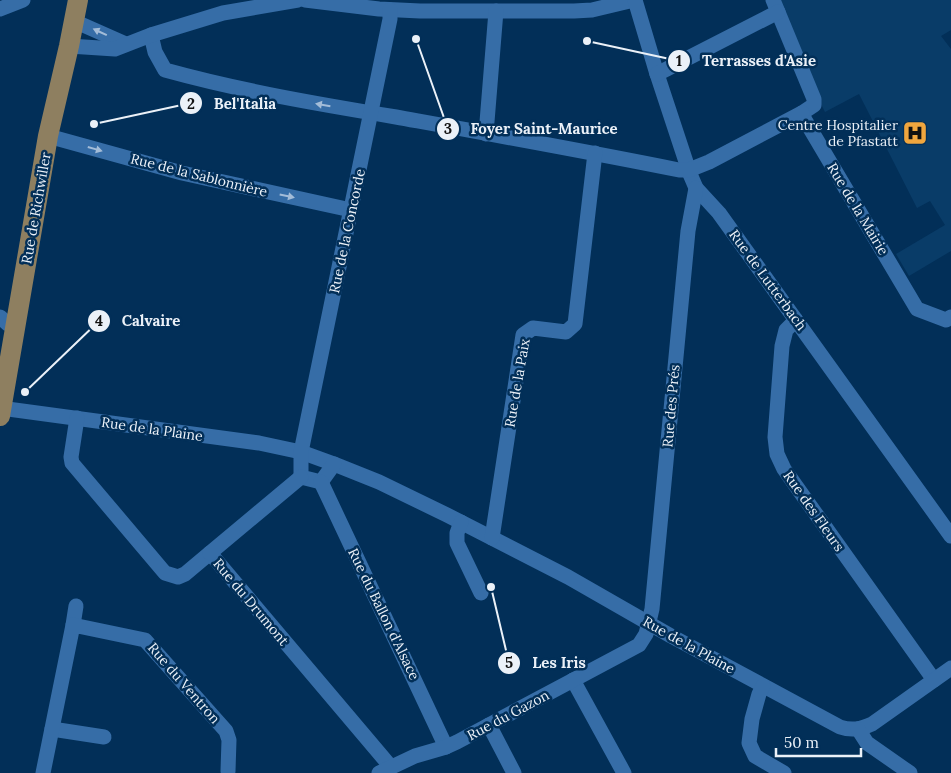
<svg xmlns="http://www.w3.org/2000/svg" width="951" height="773" viewBox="0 0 951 773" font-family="Lora,serif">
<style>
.built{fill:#093c68}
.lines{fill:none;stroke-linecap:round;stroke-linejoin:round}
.minor{stroke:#366da7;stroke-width:15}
.major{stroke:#8e7f60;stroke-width:20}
.oneway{fill:#a3bcd8}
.labels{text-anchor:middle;stroke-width:5;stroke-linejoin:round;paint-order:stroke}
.poi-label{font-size:14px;fill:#ebf1f8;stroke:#022f58;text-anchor:end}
.street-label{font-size:14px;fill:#ebf1f8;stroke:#022f58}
.leader{fill:none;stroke:#ebf1f8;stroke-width:2}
.callout-dot{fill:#ebf1f8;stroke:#022f58;stroke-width:2}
.mark-label{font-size:15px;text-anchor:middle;font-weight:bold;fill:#111}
.callout-label{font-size:15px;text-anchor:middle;font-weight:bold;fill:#ebf1f8;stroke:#022f58;stroke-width:5;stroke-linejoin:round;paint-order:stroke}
</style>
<rect width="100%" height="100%" fill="#022f58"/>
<path class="built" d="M778,0h173v30l-10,6 10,13v202l-42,25 -13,-22 49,-29 -15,-24 -13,7 -58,-114 -34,18 -10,-20z"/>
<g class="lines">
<g class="minor">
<path d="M305,0l74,9 41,2h154l18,-1 42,-10"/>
<path d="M635,0l22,74 33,100 6,14 23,25 232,323"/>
<path d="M773,0l41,99v6l-12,8 3,7 112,189 29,11 5,-3"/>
<path d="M0,9l23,-9"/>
<path d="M74,21l52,23"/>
<path d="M151,35l4,17 10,18c76,21 153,34 231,47 94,17 189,34 283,53h10l20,-8 93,-49"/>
<path d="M69,46l46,3 36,-14 72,-22 75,-13"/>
<path d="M657,74l121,-62"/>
<path d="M486,134l10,-123"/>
<path d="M48,136l134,37 169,37"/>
<path d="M0,317l8,7 8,5"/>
<path d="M796,320l-10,10 -4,16 -7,91 2,17 7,15 150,211"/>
<path d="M0,408l259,35 42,9 33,12 45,18 68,33 121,62 103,59 169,91c12,4 21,2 32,-3l79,-56"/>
<path d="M77,418l-6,39 1,6 93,110 13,4 7,-3 25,-21 181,214"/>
<path d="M334,464l-13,18 -20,-5v-25l89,-433v-9"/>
<path d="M321,482l125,265"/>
<path d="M461,522l-4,11v10l24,50"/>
<path d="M492,538l31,-203 10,-7 33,4 9,-8 20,-171"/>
<path d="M210,553l91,-76"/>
<path d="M73,625l3,-19"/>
<path d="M573,680l51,93"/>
<path d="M763,686l-4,8 -7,25 -3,24 6,13 29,17"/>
<path d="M489,725l25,48"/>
<path d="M52,729l52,8"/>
<path d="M858,729l9,14 43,30"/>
<path d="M43,773l30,-148 72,15 81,91 3,9 -1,31"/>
<path d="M379,773l36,-17 31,-9 11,-5 182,-97 7,-11 6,-25 36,-378 8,-43"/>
</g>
<path class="major" d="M0,416l48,-280 21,-90 9,-46"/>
</g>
<defs><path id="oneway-solid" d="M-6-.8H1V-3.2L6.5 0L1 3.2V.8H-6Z" transform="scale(1.25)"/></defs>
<g class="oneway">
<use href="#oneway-solid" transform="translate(100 32) rotate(-155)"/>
<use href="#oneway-solid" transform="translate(323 105) rotate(-170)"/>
<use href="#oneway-solid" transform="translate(95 149) rotate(16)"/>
<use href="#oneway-solid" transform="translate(287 196) rotate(12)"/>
</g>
<defs>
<symbol id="hospital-square" viewBox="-11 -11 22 22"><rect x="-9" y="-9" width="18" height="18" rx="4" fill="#f0a63e" stroke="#022f58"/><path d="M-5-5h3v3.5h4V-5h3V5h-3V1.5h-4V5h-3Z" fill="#111"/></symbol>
</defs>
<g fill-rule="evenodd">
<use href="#hospital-square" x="901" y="119" width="28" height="28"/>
</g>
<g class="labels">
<g class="poi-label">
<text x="898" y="130">Centre Hospitalier<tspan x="898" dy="16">de Pfastatt</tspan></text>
</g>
<g class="street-label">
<text transform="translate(199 175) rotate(14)" y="5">Rue de la Sablonnière</text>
<text transform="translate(36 208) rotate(-80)" y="5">Rue de Richwiller</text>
<text transform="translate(858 209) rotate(59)" y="5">Rue de la Mairie</text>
<text transform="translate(347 231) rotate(-78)" y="5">Rue de la Concorde</text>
<text transform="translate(768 280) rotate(54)" y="5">Rue de Lutterbach</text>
<text transform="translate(517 383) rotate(-80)" y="5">Rue de la Paix</text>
<text transform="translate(671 406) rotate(-85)" y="5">Rue des Prés</text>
<text transform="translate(152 429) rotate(8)" y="5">Rue de la Plaine</text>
<text transform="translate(814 511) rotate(55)" y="5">Rue des Fleurs</text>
<text transform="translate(251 602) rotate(50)" y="5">Rue du Drumont</text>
<text transform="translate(384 614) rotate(64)" y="5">Rue du Ballon d'Alsace</text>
<text transform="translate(689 645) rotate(29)" y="5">Rue de la Plaine</text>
<text transform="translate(184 683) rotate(49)" y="5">Rue du Ventron</text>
<text transform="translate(508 715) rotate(-28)" y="5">Rue du Gazon</text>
</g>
</g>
<path class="leader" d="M587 41L679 61M94 124L191 103M416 39L448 129M25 392L99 321M491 587L509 663"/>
<g class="callout-dot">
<circle cx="587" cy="41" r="5"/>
<circle cx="94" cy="124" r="5"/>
<circle cx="416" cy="39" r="5"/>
<circle cx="25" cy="392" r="5"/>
<circle cx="491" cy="587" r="5"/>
<circle cx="679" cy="61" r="12"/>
<circle cx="191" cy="103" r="12"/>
<circle cx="448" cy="129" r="12"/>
<circle cx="99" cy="321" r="12"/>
<circle cx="509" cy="663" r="12"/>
</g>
<g class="mark-label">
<text x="679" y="66">1</text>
<text x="191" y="109">2</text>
<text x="448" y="134">3</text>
<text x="99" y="326">4</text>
<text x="509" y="668">5</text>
</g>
<g class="callout-label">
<text x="759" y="66">Terrasses d'Asie</text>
<text x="245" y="109">Bel'Italia</text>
<text x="544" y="134">Foyer Saint-Maurice</text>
<text x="151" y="326">Calvaire</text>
<text x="559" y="668">Les Iris</text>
</g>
<path d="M776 748v8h85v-8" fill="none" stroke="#ebf1f8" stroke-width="2.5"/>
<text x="784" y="748" font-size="15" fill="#ebf1f8" stroke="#022f58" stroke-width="4" paint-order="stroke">50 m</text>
</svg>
